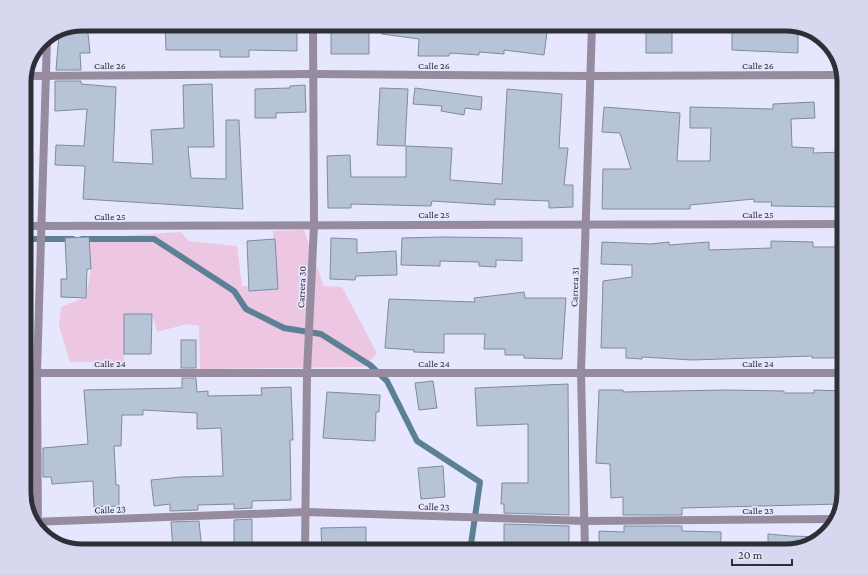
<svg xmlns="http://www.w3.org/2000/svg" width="868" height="575" viewBox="0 0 868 575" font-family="'Crimson Pro',serif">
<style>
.green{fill:#edc6e2}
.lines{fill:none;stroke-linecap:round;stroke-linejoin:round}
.stream{stroke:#5c8094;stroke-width:6}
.building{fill:#b7c4d8;stroke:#7e8b9e}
.street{stroke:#978c9f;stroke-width:8}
.labels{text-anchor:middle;stroke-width:3.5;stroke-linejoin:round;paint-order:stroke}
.street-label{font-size:10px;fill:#2f2f38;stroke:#e6e7ff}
.rim{fill:none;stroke:#2f2f38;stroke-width:5}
</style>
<rect width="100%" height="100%" fill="#e6e7ff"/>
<path class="green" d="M304,230l20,56 18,1 35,66 -13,14 -164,2 -1,-43 -12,-2 -30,8 -5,-18h-28v48h-54l-11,-36 2,-19 25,-10 5,-28 -2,-31 92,-6 7,9 49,5 5,40 35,3 -4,-58z"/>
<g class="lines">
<g class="stream">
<path d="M24,239h49"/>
<path d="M82,239h72l80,52 12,18 38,19 37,6 49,31 17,16 30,60 63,41 -10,69"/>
</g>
</g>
<g class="building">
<path d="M82,24h5l3,29h-10l1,17h-25l3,-36z"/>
<path d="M165,24h83l1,4 48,1v22l-48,-1v7h-29v-7h-54z"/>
<path d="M331,24h25l1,8h12v22h-38z"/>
<path d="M382,24h166l-4,31 -40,-5v4l-25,-2v3l-29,-2 -1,3h-31l1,-17 -37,-5z"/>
<rect x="646" y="24" width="26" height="29"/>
<path d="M732,24h54l12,4v25l-66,-3z"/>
<path d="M55,81h26v3l35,3 -3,75 40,2 -2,-34 33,-2 -1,-43 29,-1 2,63h-26l3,31 35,1v-59h13l4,89 -160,-10 2,-33 -30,-1 1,-20 28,1 3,-37 -32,2z"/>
<path d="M305,85l1,27 -30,1v5h-21v-29l35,-1v-2z"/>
<path d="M380,88l28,1 -3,57 -28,-1z"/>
<path d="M415,88l67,9 -1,13 -16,-2 -1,7 -23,-4 1,-5 -29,-2z"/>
<path d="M507,89l55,5 -3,54h9l-4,37h9v22l-24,1v-7l-54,-2v6l-63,-4 -1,5 -80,-2v4h-23l-1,-52 23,-1 1,22h55v-31l46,2 -2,32 52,4z"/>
<path d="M814,102l1,16 -24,1 1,28 22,1 -1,5 31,-1v55l-73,-1 1,-4h-18v-3l-64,6v4h-88l1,-40h28l-11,-36 -18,-1 2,-25 76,6 -3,48h33l1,-33h-21v-21l83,2v-5z"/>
<path d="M89,237l2,32h-4l-1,29 -25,-1v-18h6l-2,-41z"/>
<path d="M443,237l79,1v23l-26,-1v7l-17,-1v-4l-39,-1v5l-39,-1 1,-27z"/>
<path d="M331,238l26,1v14l39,-2 1,24 -41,1 -1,4 -25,-1z"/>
<path d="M275,239l3,50 -29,2 -2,-50z"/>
<path d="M771,241l42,1v5h31v111h-32v-2l-120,4 -50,-3v2l-16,-1v-10h-25l2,-67 29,-4v-12l-31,-1 1,-22 49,2 18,-2v3l40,-3v8l62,-2z"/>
<path d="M524,292l1,6h41l-4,61 -38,-1v-3h-19v-6h-21l1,-15h-41v19l-30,-1v-2l-29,-2 4,-49 86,3 -1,-4z"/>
<path d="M124,314h28l-1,40h-27z"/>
<rect x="181" y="340" width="15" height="28"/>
<path d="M182,378h14l1,14 11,-1v5l54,-1 -1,-7 30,-1 2,53h-3l1,60 -39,1v7l-18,1v-5l-36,1v5l-28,1v-7l-16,2 -3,-26 30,-3 42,-1 -2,-48 -24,1v-16l-54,-3v5h-21l-1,31h-7l2,39h3v21l-25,1 -1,-26 -41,3 -1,-7h-8v-29l45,-4 -4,-54 98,-2z"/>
<path d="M433,381l4,27 -18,2 -4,-27z"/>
<path d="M568,384l1,131 -65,-2v-9h-3l1,-21h26v-59l-51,2 -2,-38z"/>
<path d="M599,390h24v2l102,-2 59,1v2h30v-3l30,1v102l-3,11 -159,4v7h-59v-18l-12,1 -1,-34 -14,-1z"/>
<path d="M327,392l53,3 -1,17h-3l-1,29 -52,-3z"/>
<rect x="24" y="449" width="8" height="29"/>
<path d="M443,466l2,31 -24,2 -3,-31z"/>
<path d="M252,519v32h-18v-31z"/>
<path d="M199,521l3,30h-29l-2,-29z"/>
<path d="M504,524l65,2v25h-65z"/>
<path d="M624,526h58v5l39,1v19h-122v-20l25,1z"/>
<path d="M366,527v24h-44l-1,-23z"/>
<path d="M768,534l23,2 31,1 -7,6 -29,8h-18z"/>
</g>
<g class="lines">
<g class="street">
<path d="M25,76l287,-2 279,2 252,-1"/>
<path d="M24,226l820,-2"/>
<path d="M24,373h820"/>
<path d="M32,522l274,-10 278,9 252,-2"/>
<path d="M38,529l-1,-156 10,-334"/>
<path d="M305,551l2,-178 7,-148 -1,-201"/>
<path d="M585,551l-4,-179 11,-348"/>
</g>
</g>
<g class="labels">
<g class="street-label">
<text x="110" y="69">Calle 26</text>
<text x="434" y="69">Calle 26</text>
<text x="758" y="69">Calle 26</text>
<text x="434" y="218">Calle 25</text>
<text x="758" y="218">Calle 25</text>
<text x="110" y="220">Calle 25</text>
<text transform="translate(301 287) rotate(-87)" y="4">Carrera 30</text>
<text transform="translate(574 287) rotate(-88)" y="4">Carrera 31</text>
<text x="110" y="367">Calle 24</text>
<text x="434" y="367">Calle 24</text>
<text x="758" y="367">Calle 24</text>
<text transform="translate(434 506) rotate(2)" y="4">Calle 23</text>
<text transform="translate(110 509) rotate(-2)" y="4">Calle 23</text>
<text x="758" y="514">Calle 23</text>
</g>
</g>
<path d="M0 0H868V575H0ZM82 31H786A51 51 0 0 1 837 82V493A51 51 0 0 1 786 544H82A51 51 0 0 1 31 493V82A51 51 0 0 1 82 31Z" fill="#d7d8ef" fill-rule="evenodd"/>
<path class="rim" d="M82 31H786A51 51 0 0 1 837 82V493A51 51 0 0 1 786 544H82A51 51 0 0 1 31 493V82A51 51 0 0 1 82 31Z"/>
<path d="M732 559v6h60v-6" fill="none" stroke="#2f2f38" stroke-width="2"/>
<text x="738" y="559" font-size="12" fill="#2f2f38" stroke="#e6e7ff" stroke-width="3" paint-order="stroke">20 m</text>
</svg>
